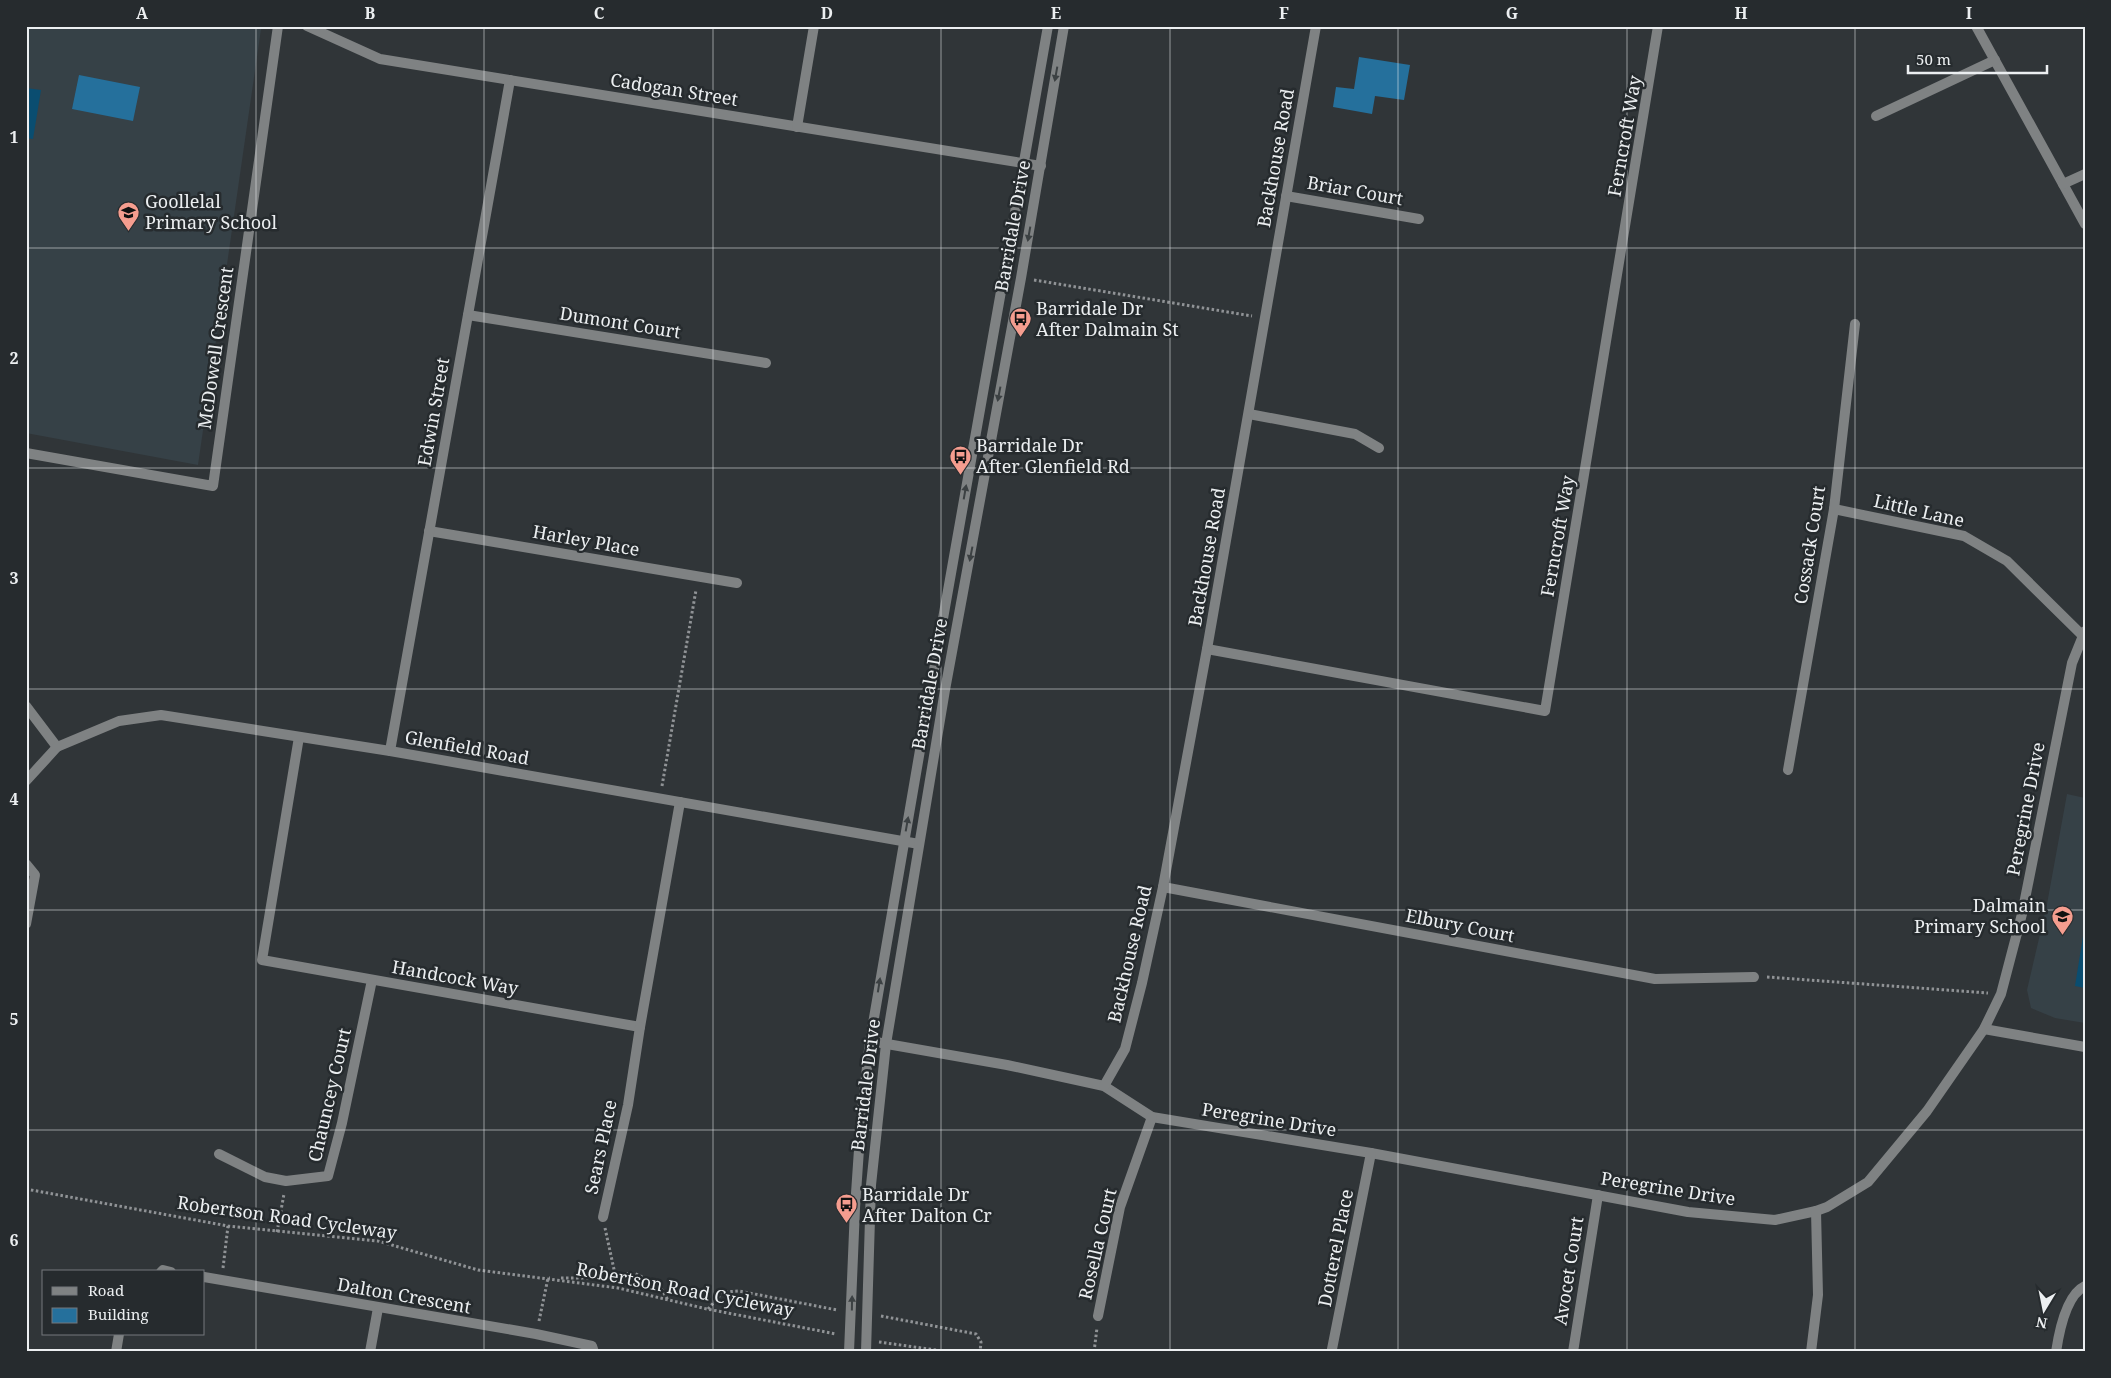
<svg xmlns="http://www.w3.org/2000/svg" width="2111" height="1378" viewBox="0 0 2111 1378" font-family="'Noto Serif',serif">
<style>
.built{fill:#364147}
.green{fill:#0a4d70}
.building{fill:#25709c}
.lines{fill:none;stroke-linecap:round;stroke-linejoin:round}
.path{stroke:#909396;stroke-width:3;stroke-dasharray:2.5 2.5;stroke-linecap:butt}
.minor{stroke:#7f8283;stroke-width:10}
.tertiary{stroke:#7f8283;stroke-width:10}
.oneway{fill:#3c4143}
.grid{fill:none;stroke:#eceff1;stroke-width:1;stroke-opacity:0.55}
.labels{text-anchor:middle;stroke-width:5;stroke-linejoin:round;paint-order:stroke}
.street-label{font-size:18px;fill:#eceff1;stroke:#262b2e}
.poi-label{font-size:18px;fill:#eceff1;stroke:#262b2e;text-anchor:start}
.neatline{fill:none;stroke:#eceff1;stroke-width:2}
.grid-label{font-size:16px;text-anchor:middle;font-weight:bold;fill:#eceff1}
</style>
<rect width="100%" height="100%" fill="#303538"/>
<g class="built">
<path d="M26,26h232l3,3 -63,436 -172,-32z"/>
<path d="M2067,794l18,4v225l-30,-5 -24,-10 -4,-18 20,-86z"/>
</g>
<g class="green">
<path d="M26,88l15,2 -8,49 -7,-1z"/>
<path d="M2084,930h1v58l-10,-2z"/>
</g>
<g class="building">
<path d="M1359,57l51,8 -6,35 -29,-4 -3,18 -39,-7 3,-20 18,2z"/>
<path d="M79,75l61,12 -7,34 -61,-12z"/>
</g>
<g class="lines">
<g class="path">
<path d="M1034,280l218,36"/>
<path d="M662,786l34,-196"/>
<path d="M1767,977l221,16"/>
<path d="M26,1189l202,37 150,15 100,29 140,18 89,21 129,25"/>
<path d="M605,1228l10,46"/>
<path d="M277,1232l7,-38"/>
<path d="M223,1268l5,-42"/>
<path d="M561,1278h26l47,-5 25,12 9,15"/>
<path d="M708,1309l15,-17 16,-1 98,19"/>
<path d="M881,1316l95,18 5,8 -1,10"/>
<path d="M539,1321l9,-43h2"/>
<path d="M879,1342l71,10"/>
<path d="M1094,1352l3,-24"/>
</g>
<g class="minor">
<path d="M307,26l73,33 661,107"/>
<path d="M1976,26l109,198"/>
<path d="M1876,116l119,-56"/>
<path d="M797,127l17,-101"/>
<path d="M2063,184l22,-10"/>
<path d="M1286,196l133,23"/>
<path d="M468,315l298,48"/>
<path d="M1249,414l106,20 24,14"/>
<path d="M26,453l187,33 65,-460"/>
<path d="M1834,509l130,27 43,25 75,74"/>
<path d="M429,531l308,52"/>
<path d="M1207,649l338,62 113,-685"/>
<path d="M26,706l31,41"/>
<path d="M299,737l-37,223 378,67 40,-225"/>
<path d="M390,751l120,-671"/>
<path d="M1788,770l46,-261 21,-185"/>
<path d="M26,781l31,-34 62,-26 42,-6 229,36 529,93"/>
<path d="M26,864l9,11 -9,49"/>
<path d="M1163,887l492,92 99,-2"/>
<path d="M1984,1029l101,18"/>
<path d="M870,1041l137,24 97,21 48,31 219,36 317,59 87,8 41,-9 11,-4 41,-25 59,-71 57,-82 17,-35 21,-80 50,-251 13,-32"/>
<path d="M1104,1086l21,-37 17,-66 21,-96 44,-238 109,-623"/>
<path d="M219,1154l46,23 21,4 42,-5 14,-53 30,-143"/>
<path d="M603,1217l25,-112 12,-78"/>
<path d="M161,1272l2,-2 8,2"/>
<path d="M204,1277l332,57 56,12 2,6"/>
<path d="M1098,1316l22,-109 32,-90"/>
<path d="M1332,1349l39,-196"/>
<path d="M116,1352l3,-18"/>
<path d="M370,1352l8,-44"/>
<path d="M1573,1352l25,-157"/>
<path d="M1811,1352l7,-57 -2,-84"/>
<path d="M2056,1352c3,-20 10,-57 29,-66"/>
</g>
<g class="tertiary">
<path d="M849,1352l6,-144 6,-88 9,-79 60,-349 118,-666"/>
<path d="M866,1352l5,-167 15,-141 59,-354 76,-412 43,-252"/>
</g>
</g>
<defs><path id="oneway-solid" d="M-6-.8H1V-3.2L6.5 0L1 3.2V.8H-6Z" transform="scale(1.25)"/></defs>
<g class="oneway">
<use href="#oneway-solid" transform="translate(1056 74) rotate(100)"/>
<use href="#oneway-solid" transform="translate(1029 234) rotate(100)"/>
<use href="#oneway-solid" transform="translate(999 394) rotate(101)"/>
<use href="#oneway-solid" transform="translate(965 492) rotate(-80)"/>
<use href="#oneway-solid" transform="translate(971 554) rotate(101)"/>
<use href="#oneway-solid" transform="translate(907 824) rotate(-80)"/>
<use href="#oneway-solid" transform="translate(879 985) rotate(-81)"/>
<use href="#oneway-solid" transform="translate(852 1303) rotate(-89)"/>
</g>
<path class="grid" d="M256,26v1326M484,26v1326M713,26v1326M941,26v1326M1170,26v1326M1398,26v1326M1627,26v1326M1855,26v1326M26,248h2059M26,468h2059M26,689h2059M26,910h2059M26,1130h2059"/>
<defs>
<symbol id="school-pin" viewBox="-11 -11 22 30"><path d="M0 17L-7.5 6A9.5 9.5 0 1 1 7.5 6Z" fill="#f59d8f" stroke="#262b2e"/><path d="M0-5L7-2L0 1L-7-2ZM-4 1L0 2.5L4 1V4Q0 6-4 4Z" fill="#111"/></symbol>
<symbol id="bus-pin" viewBox="-11 -11 22 30"><path d="M0 17L-7.5 6A9.5 9.5 0 1 1 7.5 6Z" fill="#f59d8f" stroke="#262b2e"/><path d="M-5-6H5V4H4V6H2V4H-2V6H-4V4H-5ZM-3.5-4V0h7V-4ZM-3.5 1.2v1.5H-2V1.2ZM2 1.2v1.5H3.5V1.2Z" fill="#111"/></symbol>
</defs>
<g fill-rule="evenodd">
<use href="#school-pin" x="116" y="200" width="25" height="34"/>
<use href="#bus-pin" x="1008" y="306" width="25" height="34"/>
<use href="#bus-pin" x="948" y="444" width="25" height="34"/>
<use href="#school-pin" x="2050" y="904" width="25" height="34"/>
<use href="#bus-pin" x="834" y="1192" width="25" height="34"/>
</g>
<g class="labels">
<g class="street-label">
<text transform="translate(674 90) rotate(9)" y="6">Cadogan Street</text>
<text transform="translate(1625 136) rotate(-80)" y="6">Ferncroft Way</text>
<text transform="translate(1276 158) rotate(-80)" y="6">Backhouse Road</text>
<text transform="translate(1355 191) rotate(10)" y="6">Briar Court</text>
<text transform="translate(1013 226) rotate(-80)" y="6">Barridale Drive</text>
<text transform="translate(620 323) rotate(9)" y="6">Dumont Court</text>
<text transform="translate(216 348) rotate(-82)" y="6">McDowell Crescent</text>
<text transform="translate(434 412) rotate(-80)" y="6">Edwin Street</text>
<text transform="translate(1919 511) rotate(13)" y="6">Little Lane</text>
<text transform="translate(1558 536) rotate(-80)" y="6">Ferncroft Way</text>
<text transform="translate(586 541) rotate(10)" y="6">Harley Place</text>
<text transform="translate(1810 545) rotate(-81)" y="6">Cossack Court</text>
<text transform="translate(1207 557) rotate(-80)" y="6">Backhouse Road</text>
<text transform="translate(930 684) rotate(-80)" y="6">Barridale Drive</text>
<text transform="translate(467 748) rotate(10)" y="6">Glenfield Road</text>
<text transform="translate(2026 809) rotate(-79)" y="6">Peregrine Drive</text>
<text transform="translate(1460 926) rotate(11)" y="6">Elbury Court</text>
<text transform="translate(1130 954) rotate(-77)" y="6">Backhouse Road</text>
<text transform="translate(455 978) rotate(10)" y="6">Handcock Way</text>
<text transform="translate(866 1085) rotate(-83)" y="6">Barridale Drive</text>
<text transform="translate(330 1095) rotate(-77)" y="6">Chauncey Court</text>
<text transform="translate(1269 1120) rotate(9)" y="6">Peregrine Drive</text>
<text transform="translate(601 1147) rotate(-78)" y="6">Sears Place</text>
<text transform="translate(1668 1189) rotate(9)" y="6">Peregrine Drive</text>
<text transform="translate(287 1218) rotate(8)" y="6">Robertson Road Cycleway</text>
<text transform="translate(1098 1244) rotate(-77)" y="6">Rosella Court</text>
<text transform="translate(1336 1248) rotate(-79)" y="6">Dotterel Place</text>
<text transform="translate(1569 1271) rotate(-81)" y="6">Avocet Court</text>
<text transform="translate(685 1290) rotate(11)" y="6">Robertson Road Cycleway</text>
<text transform="translate(404 1296) rotate(10)" y="6">Dalton Crescent</text>
</g>
<g class="poi-label">
<text x="145" y="208">Goollelal<tspan x="145" dy="21">Primary School</tspan></text>
<text x="1036" y="315">Barridale Dr<tspan x="1036" dy="21">After Dalmain St</tspan></text>
<text x="976" y="452">Barridale Dr<tspan x="976" dy="21">After Glenfield Rd</tspan></text>
<text x="2046" y="912" text-anchor="end">Dalmain<tspan x="2046" dy="21">Primary School</tspan></text>
<text x="862" y="1201">Barridale Dr<tspan x="862" dy="21">After Dalton Cr</tspan></text>
</g>
</g>
<rect width="2111" height="1378" fill="none" stroke="#262b2e" stroke-width="55"/>
<rect x="42" y="1270" width="162" height="65" fill="#262b2e" stroke="#75797c"/>
<rect x="52" y="1287" width="25" height="8" fill="#7f8283" stroke="#75797c"/>
<text x="88" y="1296" font-size="15" fill="#eceff1">Road</text>
<rect x="52" y="1308" width="25" height="15" fill="#25709c" stroke="#75797c"/>
<text x="88" y="1320" font-size="15" fill="#eceff1">Building</text>
<g transform="translate(2044 1310) rotate(190)" stroke="#262b2e" stroke-width="4" paint-order="stroke">
<path d="M0-4L9 19L0 12L-9 19Z" fill="#eceff1"/>
<text y="-8" font-size="14" font-weight="bold" text-anchor="middle" fill="#eceff1">N</text>
</g>
<path d="M1908 65v8h139v-8" fill="none" stroke="#eceff1" stroke-width="2.5"/>
<text x="1916" y="65" font-size="15" fill="#eceff1" stroke="#262b2e" stroke-width="4" paint-order="stroke">50 m</text>
<rect x="28" y="28" width="2056" height="1322" class="neatline"/>
<g class="grid-label">
<text x="142" y="19">A</text>
<text x="370" y="19">B</text>
<text x="599" y="19">C</text>
<text x="827" y="19">D</text>
<text x="1056" y="19">E</text>
<text x="1284" y="19">F</text>
<text x="1512" y="19">G</text>
<text x="1741" y="19">H</text>
<text x="1969" y="19">I</text>
<text x="14" y="143">1</text>
<text x="14" y="364">2</text>
<text x="14" y="584">3</text>
<text x="14" y="805">4</text>
<text x="14" y="1025">5</text>
<text x="14" y="1246">6</text>
</g>
</svg>
